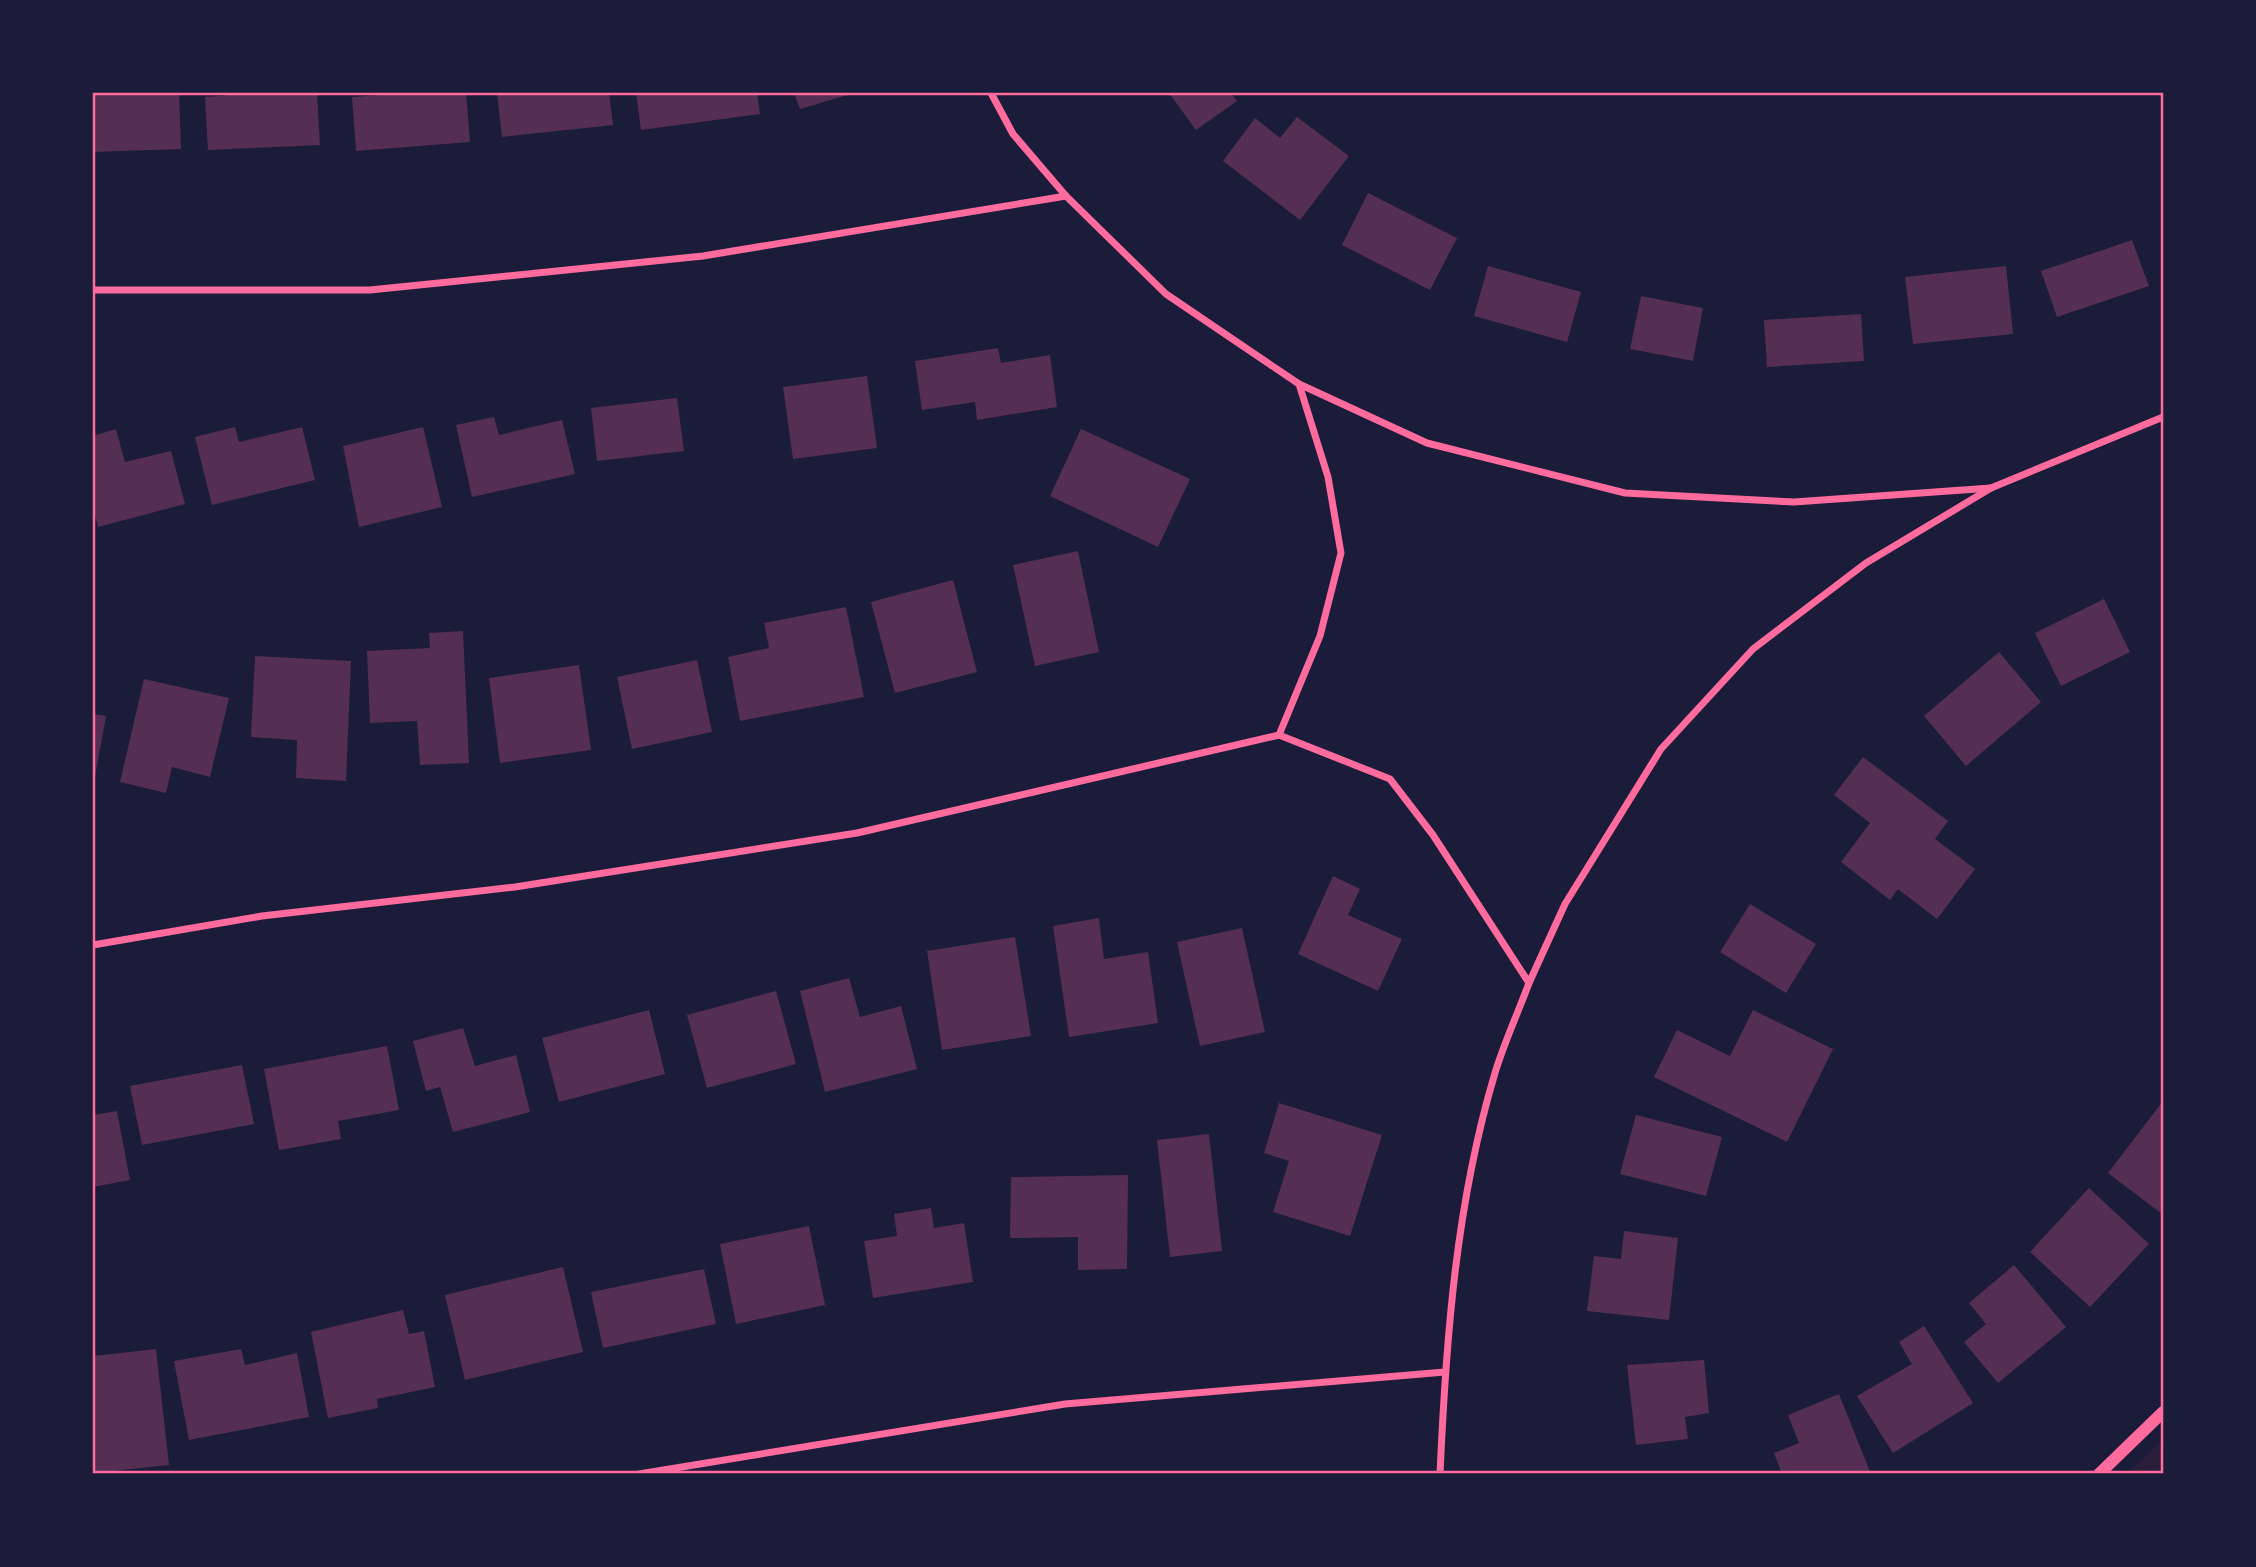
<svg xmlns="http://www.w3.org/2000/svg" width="2256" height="1567" viewBox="0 0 2256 1567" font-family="Cabin,sans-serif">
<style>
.green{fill:#2a1e3b}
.building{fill:#542f53}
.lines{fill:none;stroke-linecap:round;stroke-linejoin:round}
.minor{stroke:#ff6b9d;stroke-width:7}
.tertiary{stroke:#ff6b9d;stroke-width:12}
.neatline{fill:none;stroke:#ff6b9d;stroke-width:2.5}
</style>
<rect width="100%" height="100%" fill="#1b1b3a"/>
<path class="green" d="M2163,1440v34h-36z"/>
<g class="building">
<path d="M93,93h86l2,56 -88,3z"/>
<path d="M317,93l3,52 -112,5 -3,-53 56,-4z"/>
<path d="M412,93h54l4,49 -114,9 -4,-54z"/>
<path d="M497,93h112l4,32 -111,12z"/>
<path d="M636,93h121l3,21 -119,16z"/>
<path d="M794,93h60l-54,16z"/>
<path d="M1169,93h62l6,8 -41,29z"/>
<path d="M1297,117l52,39 -49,64 -77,-59 32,-43 25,20z"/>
<path d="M1368,193l89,45 -27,52 -88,-45z"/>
<path d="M2132,240l17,46 -92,31 -16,-46z"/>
<path d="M1488,266l93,26 -14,50 -93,-26z"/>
<path d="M2006,266l7,68 -100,10 -8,-67z"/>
<path d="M1641,296l62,12 -10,53 -63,-12z"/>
<path d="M1861,314l3,47 -97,6 -3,-47z"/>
<path d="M998,348l3,15 49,-8 7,52 -80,13 -2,-18 -53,8 -7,-49z"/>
<path d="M867,376l10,72 -84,11 -10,-72z"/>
<path d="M677,398l7,53 -87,10 -6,-53z"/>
<path d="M494,417l5,18 63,-15 13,54 -103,23 -16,-72z"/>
<path d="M235,427l4,15 63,-15 13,53 -103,25 -17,-68z"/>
<path d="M423,427l19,80 -83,20 -16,-81z"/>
<path d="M116,429l9,33 46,-11 14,53 -87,23 -5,-20v-71z"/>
<path d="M1081,429l109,50 -32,68 -108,-51z"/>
<path d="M1078,551l21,101 -64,14 -22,-101z"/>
<path d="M953,580l24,92 -82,21 -24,-91z"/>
<path d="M2104,599l26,53 -69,34 -26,-53z"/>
<path d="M846,607l18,90 -124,24 -12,-64 41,-9 -5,-25z"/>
<path d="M463,631l6,132 -49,2 -3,-44 -47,2 -3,-72 63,-3 -1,-15z"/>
<path d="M1999,652l42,50 -75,64 -42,-50z"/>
<path d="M255,656l96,5 -5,120 -50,-3 1,-38 -46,-3z"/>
<path d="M697,660l15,72 -80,17 -15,-72z"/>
<path d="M579,665l12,85 -91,13 -11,-85z"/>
<path d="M144,679l85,19 -19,79 -38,-10 -6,26 -46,-11z"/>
<path d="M93,714l13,2 -12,66h-1z"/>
<path d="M1863,757l85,64 -13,18 40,30 -38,50 -39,-30 -8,11 -49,-38 29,-39 -36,-28z"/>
<path d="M1333,876l27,13 -12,26 54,24 -24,52 -80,-37z"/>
<path d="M1750,904l66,40 -30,49 -66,-41z"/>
<path d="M1099,918l5,41 44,-7 10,71 -89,14 -16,-111z"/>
<path d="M1242,928l23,104 -65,14 -23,-104z"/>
<path d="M1015,937l16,99 -89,14 -15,-99z"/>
<path d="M849,978l11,39 41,-11 16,63 -92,23 -25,-101z"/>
<path d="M776,991l20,73 -89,24 -20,-73z"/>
<path d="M649,1010l16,64 -106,28 -17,-64z"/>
<path d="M1753,1010l80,39 -46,93 -133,-65 23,-47 53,26z"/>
<path d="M463,1028l12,38 41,-11 14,57 -77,20 -13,-45 -14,4 -13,-50z"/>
<path d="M387,1046l12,64 -61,11 3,18 -62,11 -15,-81z"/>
<path d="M242,1065l12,59 -112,21 -12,-59z"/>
<path d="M2163,1101v112l-1,1 -54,-41z"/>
<path d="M1279,1103l103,32 -32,101 -77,-24 16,-51 -25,-8z"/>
<path d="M117,1111l13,69 -37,7v-72z"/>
<path d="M1636,1115l86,22 -16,59 -86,-22z"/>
<path d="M1209,1134l13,117 -52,6 -13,-117z"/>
<path d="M1128,1175l-1,94 -49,1v-33l-68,1 1,-61z"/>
<path d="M2089,1188l60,56 -59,63 -60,-55z"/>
<path d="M931,1208l3,20 30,-5 9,59 -100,16 -9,-57 33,-5 -3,-22z"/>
<path d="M809,1226l16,79 -89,19 -16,-80z"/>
<path d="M1624,1231l54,7 -9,82 -82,-9 7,-55 27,3z"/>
<path d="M2014,1265l52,62 -68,56 -34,-41 22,-18 -17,-21z"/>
<path d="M563,1267l20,85 -118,28 -20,-85z"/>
<path d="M704,1269l12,55 -113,24 -12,-56z"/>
<path d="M403,1310l6,24 15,-3 11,56 -58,12 1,9 -50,10 -17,-86z"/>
<path d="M1924,1326l49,77 -80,50 -36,-57 55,-32 -13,-22z"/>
<path d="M156,1349l13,116 -76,8v-117z"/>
<path d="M241,1349l4,16 52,-12 12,64 -120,23 -15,-79z"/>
<path d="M1704,1360l5,53 -24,4 3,22 -52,6 -9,-80z"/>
<path d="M1839,1394l32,80h-89l-8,-21 25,-10 -11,-28z"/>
</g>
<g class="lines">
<g class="minor">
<path d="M991,93l22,41 53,62 100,98 133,90 128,59 198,50 169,9 197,-14"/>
<path d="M93,290h277l333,-34 363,-60"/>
<path d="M1279,735l111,44 43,56 96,148c-11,30 -25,60 -34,90 -39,130 -49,266 -55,401"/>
<path d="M1279,735l41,-99 21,-83 -13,-76 -29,-93"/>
<path d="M93,945l169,-29 253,-29 342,-54 422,-98"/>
<path d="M1529,983l36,-79 96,-155 92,-100 113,-86 125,-75 172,-71"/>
<path d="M639,1474l426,-70 380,-32"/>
</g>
<path class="tertiary" d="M2099,1474l64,-62"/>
</g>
<rect width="2256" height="1567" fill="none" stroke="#1b1b3a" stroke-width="189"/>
<rect x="94" y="94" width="2068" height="1378" class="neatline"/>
</svg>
